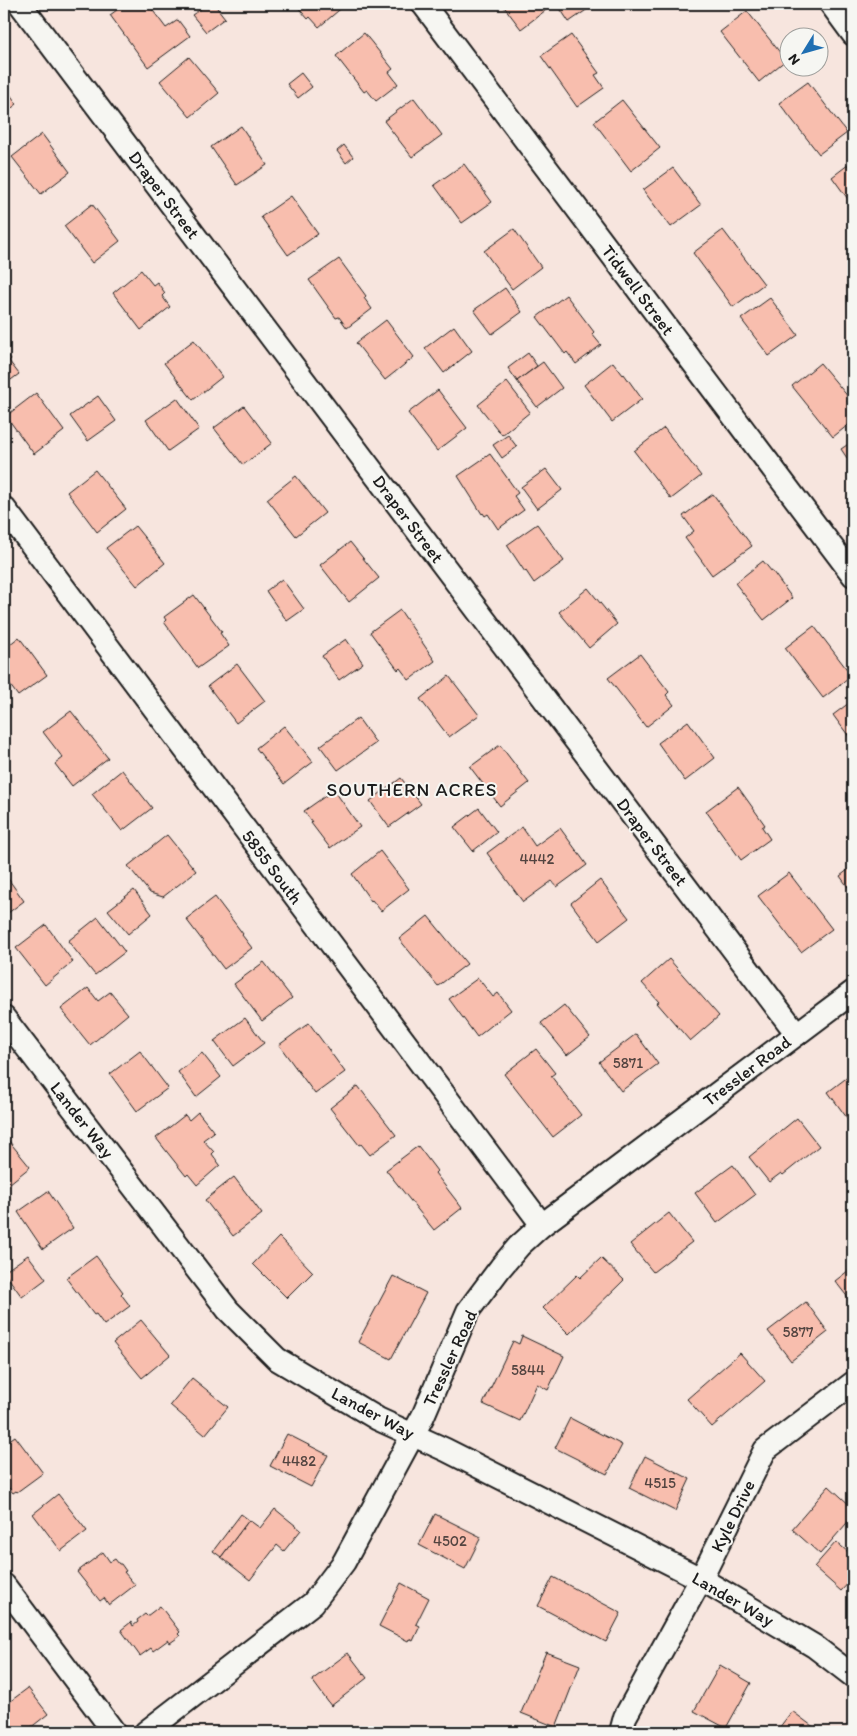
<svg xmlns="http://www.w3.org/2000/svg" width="857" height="1736" viewBox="0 0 857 1736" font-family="Itim,sans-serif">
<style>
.building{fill:#f8beae;stroke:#1c1c1c}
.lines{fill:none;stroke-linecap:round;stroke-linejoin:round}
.minor-casing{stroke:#1c1c1c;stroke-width:26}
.minor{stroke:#f6f6f2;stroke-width:22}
.labels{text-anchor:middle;stroke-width:4;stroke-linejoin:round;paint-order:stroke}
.number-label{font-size:15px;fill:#534440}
.street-label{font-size:18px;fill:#1c1c1c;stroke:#f6f6f2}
.neighbourhood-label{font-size:19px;letter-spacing:1px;fill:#1c1c1c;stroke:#f6f6f2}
</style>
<rect width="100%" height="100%" fill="#f7e5de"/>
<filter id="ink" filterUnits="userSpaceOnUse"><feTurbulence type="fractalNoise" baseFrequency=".02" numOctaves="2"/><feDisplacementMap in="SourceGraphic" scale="10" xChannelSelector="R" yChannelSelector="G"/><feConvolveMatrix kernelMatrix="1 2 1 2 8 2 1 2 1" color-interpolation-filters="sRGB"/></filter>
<g filter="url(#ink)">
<g class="building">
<path d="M125,4h23l18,24 12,-8 12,16 -42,31 -38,-52z"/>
<path d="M208,4h6l11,14 -19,14 -14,-17z"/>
<path d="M295,4h50v1l-26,22 -9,-10 -2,2z"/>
<path d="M502,4h46l2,3 -29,22z"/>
<path d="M557,4h38l-26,18z"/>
<path d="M747,11l39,49 -27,22 -39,-50z"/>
<path d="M364,33l29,36 -4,3 9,12 -22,17 -9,-11 -3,2 -28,-36z"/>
<path d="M571,35l28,38 -4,2 9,13 -27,19 -36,-51z"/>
<path d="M189,57l30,36 -29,24 -30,-36z"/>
<path d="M301,73l11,14 -14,11 -11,-14z"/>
<path d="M808,82l39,51 -28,21 -40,-51z"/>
<path d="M4,86l13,18 -13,10z"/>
<path d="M414,98l28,37 -30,22 -28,-36z"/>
<path d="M622,100l38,48 -29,23 -37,-49z"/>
<path d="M241,126l26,39 -30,20 -26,-38z"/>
<path d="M42,134l28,38 -29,22 -29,-37z"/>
<path d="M344,145l9,12 -7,6 -9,-12z"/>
<path d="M853,161v45l-21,-29z"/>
<path d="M464,164l28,38 -30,21 -28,-38z"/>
<path d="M673,168l28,37 -30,22 -28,-37z"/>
<path d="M291,196l27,38 -30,21 -27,-38z"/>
<path d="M92,204l28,37 -28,22 -28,-37z"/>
<path d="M514,229l27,38 -29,22 -28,-38z"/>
<path d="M723,230l41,54 -31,23 -40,-54z"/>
<path d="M339,259l27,37 -2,2 8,11 -25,19 -8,-11 -3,1 -27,-38z"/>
<path d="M141,270l12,15 4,-3 8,11 -3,3 8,11 -29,23 -28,-37z"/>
<path d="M505,288l17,24 -30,22 -18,-24z"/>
<path d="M566,295l28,37 -2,2 9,11 -25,19 -9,-12 -2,2 -28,-37z"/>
<path d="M770,298l28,37 -29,21 -28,-37z"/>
<path d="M386,320l28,37 -29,23 -29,-37z"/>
<path d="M454,326l18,25 -28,22 -19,-25z"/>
<path d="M194,340l28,37 -29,23 -29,-37z"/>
<path d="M4,350l7,9 -2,2 10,13 -15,11z"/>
<path d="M528,353l9,13 -20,15 -9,-13z"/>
<path d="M543,362l19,26 -25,19 -20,-26z"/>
<path d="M613,362l10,13 1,-1 18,25 -30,23 -28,-37z"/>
<path d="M820,363l30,36 -3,2 6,8v12l-20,16 -41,-51z"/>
<path d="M507,382l23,30 -28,23 -24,-30z"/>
<path d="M438,390l29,38 -30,23 -29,-38z"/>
<path d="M36,393l28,38 -30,23 -28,-38z"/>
<path d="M98,396l18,25 -28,20 -18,-25z"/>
<path d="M177,398l22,31 -31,22 -22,-31z"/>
<path d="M244,406l28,37 -29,22 -29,-37z"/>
<path d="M664,428l37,48 -30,23 -37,-48z"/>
<path d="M508,435l9,12 -15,11 -9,-13z"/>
<path d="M853,441v26l-12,-18z"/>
<path d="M490,454l28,39 -4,3 10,14 -26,19 -10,-15 -3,2 -2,-3 -1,1 -24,-38z"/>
<path d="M546,469l16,21 -25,19 -16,-22z"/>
<path d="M95,470l31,39 -29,23 -30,-40z"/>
<path d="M296,476l29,37 -29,23 -29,-37z"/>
<path d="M713,494l39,52 -40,29 -27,-37 9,-7 -11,-15z"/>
<path d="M537,524l27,37 -30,22 -8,-12 -1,1 -18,-27z"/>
<path d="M135,526l30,37 -28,23 -31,-38z"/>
<path d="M350,542l29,36 -30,24 -29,-37z"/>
<path d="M763,561l9,11h1l19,26 -28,22 -29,-37z"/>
<path d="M282,579l22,30 -17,12 -21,-30z"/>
<path d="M588,588l29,36 -28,24 -30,-36z"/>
<path d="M194,595l28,37 -2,1 9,13 -31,22 -34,-46 2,-2 -2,-3z"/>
<path d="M400,610l35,51 -26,19 -9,-12 -2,2 -28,-38z"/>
<path d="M814,626l38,50 -29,22 -38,-50z"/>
<path d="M19,637l28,38 -29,21 -14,-19v-28z"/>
<path d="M346,639l17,24 -24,17 -17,-24z"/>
<path d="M640,654l29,38 -3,3 8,10 -28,22 -38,-49z"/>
<path d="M237,664l28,37 -29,22 -28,-37z"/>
<path d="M449,676l30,39 -30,22 -29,-38z"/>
<path d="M853,700v42l-20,-27z"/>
<path d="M71,711l37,47 -36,28 -17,-22 8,-6 -20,-26z"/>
<path d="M358,718l18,25 -38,27 -18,-24z"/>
<path d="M688,721l27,37 -30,23 -27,-38z"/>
<path d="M284,726l29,36 -29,22 -28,-36z"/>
<path d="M500,745l29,38 -29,23 -30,-39z"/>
<path d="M122,770l30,38 -30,23 -30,-37z"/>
<path d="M401,778l20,26 -32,23 -19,-26z"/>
<path d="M738,787l27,38 -3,2 8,12 -29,21 -35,-49z"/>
<path d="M334,790l26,37 -30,21 -19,-25 1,-1 -8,-11z"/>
<path d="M479,808l18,24 -24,19 -19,-24z"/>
<path d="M522,827l13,19 25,-18 27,37 -30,22 -5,-6 -29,21 -36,-49z"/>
<path d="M167,835l29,36 -33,26 -13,-4 -22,-27z"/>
<path d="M380,851l29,38 -28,22 -9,-11 -1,1 -19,-27z"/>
<path d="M853,866v28l-13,-18z"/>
<path d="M4,873l20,28 -20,15z"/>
<path d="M789,873l43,56 -31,23 -43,-56z"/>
<path d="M600,880l29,38 -30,23 -28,-38z"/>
<path d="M134,890l18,24 -24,20 -20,-24z"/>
<path d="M215,897l28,37 -1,1 10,13 -28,21 -38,-50z"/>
<path d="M428,916l39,48 -29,22 -39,-47z"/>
<path d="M98,917l27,35 -30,23 -27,-34z"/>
<path d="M46,925l27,37 -28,23 -29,-37z"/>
<path d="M669,959l50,57 -29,25 -33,-38 2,-1 -17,-19z"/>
<path d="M264,962l28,36 -30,23 -28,-37z"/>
<path d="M478,978l15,19 5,-4 13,17 -34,27 -28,-38z"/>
<path d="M88,988l10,13 12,-9 18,22 -38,31 -29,-36z"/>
<path d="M564,1005l26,32 -23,18 -26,-32z"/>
<path d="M245,1018l19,25 -31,23 -19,-25z"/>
<path d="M309,1023l36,49 -30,22 -36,-49z"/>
<path d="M636,1034l22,30 -37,27 -22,-29z"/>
<path d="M536,1049l19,24 -4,3 30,39 -28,22 -49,-63z"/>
<path d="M140,1051l28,37 -31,23 -27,-37z"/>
<path d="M202,1053l19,24 -25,20 -18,-25z"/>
<path d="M853,1073v46l-3,3 -22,-30z"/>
<path d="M358,1086l38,49 -26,20 -9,-11 -2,1 -29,-37z"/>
<path d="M198,1112l16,20 -11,8 11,12 -2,2 8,11 -23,20 -9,-11 -2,2 -30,-38 29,-23 4,5z"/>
<path d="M797,1118l22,28 -36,29 -2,-2 -12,9 -20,-25z"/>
<path d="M4,1135l26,32 -26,21z"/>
<path d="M418,1146l19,25 -2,2 27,35 -28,22 -48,-60z"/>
<path d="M733,1165l22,30 -38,28 -22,-30z"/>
<path d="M234,1177l28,37 -29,22 -28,-36z"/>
<path d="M48,1191l25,37 -30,21 -25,-37z"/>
<path d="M669,1213l23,29 -39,30 -23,-28z"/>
<path d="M279,1237l34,35 -26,26 -34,-34z"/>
<path d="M28,1255l18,24 -24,18 -18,-25z"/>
<path d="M96,1256l27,36 -2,2 9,12 -26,19 -8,-11 -2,1 -28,-37z"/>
<path d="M601,1258l23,22 -55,54 -26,-26 34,-33 3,3z"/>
<path d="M853,1267v37l-18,-23z"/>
<path d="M393,1276l33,17 -35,66 -33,-17z"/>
<path d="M806,1302l22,30 -37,29 -23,-30z"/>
<path d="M141,1320l29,35 -28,23 -29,-35z"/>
<path d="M522,1336l42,20 -16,34 -11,-6 -17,37 -37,-17 30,-63 6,3z"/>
<path d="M740,1353l25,28 -53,46 -25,-28z"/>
<path d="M192,1378l36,29 -23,28 -35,-30z"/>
<path d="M570,1418l52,27 -15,29 -52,-26z"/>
<path d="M287,1434l41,21 -17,32 -41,-21z"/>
<path d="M15,1436l28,37 -26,19 -1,-1 -3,2 -9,-11 3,-2 -3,-4v-32z"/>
<path d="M645,1456l45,23 -15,32 -46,-23z"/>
<path d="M829,1486l24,22v8l-33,38 -28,-25z"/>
<path d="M58,1494l29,37 -26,20 -28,-37z"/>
<path d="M275,1509l26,21 -17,21 -7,-6 -27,35 -29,-23 28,-37 11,8z"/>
<path d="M241,1514l8,6 -28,37 -8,-6z"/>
<path d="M435,1514l46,23 -16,32 -46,-24z"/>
<path d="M836,1542l17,14v22l-12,13 -27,-24z"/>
<path d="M103,1552l7,10 5,-3 4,5h2l5,7 -2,1 11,13 -26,20 -5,-7 -4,3 -23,-29z"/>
<path d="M553,1577l68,36 -15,29 -68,-36z"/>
<path d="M401,1583l28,15 -13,26 4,2 -7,15 -4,-2 -1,2 -29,-15z"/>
<path d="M160,1606l20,26 -2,2 2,2 -10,7 -2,-3 -15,11 -2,-3 -11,8 -19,-26 10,-8 2,4 5,-4 -1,-2 8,-6 2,2z"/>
<path d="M546,1652l34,13 -24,62 -35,-14z"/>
<path d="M348,1653l19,25 -36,28 -19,-26z"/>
<path d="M720,1665l31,18 -25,45 -32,-17z"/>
<path d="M28,1688l20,26 -23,18h-21v-26z"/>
<path d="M792,1711l28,21h-44z"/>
</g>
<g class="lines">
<defs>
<g id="minor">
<path d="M20,4l777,1030"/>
<path d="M423,4l430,571"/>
<path d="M831,4l22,30"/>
<path d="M4,508l538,717"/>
<path d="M4,1018l224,292 49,49 101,60 68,31 255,129 113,67 39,30"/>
<path d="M4,1585l110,147"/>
<path d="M146,1732l167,-129 31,-41 79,-146 45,-105 33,-44 18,-21 23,-21 311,-233"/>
<path d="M621,1732l4,-15 76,-138 64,-129 88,-67"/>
</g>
</defs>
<use href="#minor" class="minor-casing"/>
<use href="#minor" class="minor"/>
</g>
</g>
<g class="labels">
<g class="number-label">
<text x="537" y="864">4442</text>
<text x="628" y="1068">5871</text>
<text x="798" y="1337">5877</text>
<text x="528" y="1375">5844</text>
<text x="299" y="1466">4482</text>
<text x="660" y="1488">4515</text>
<text x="450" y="1546">4502</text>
</g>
<g class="street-label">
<text transform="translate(164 195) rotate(53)" y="6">Draper Street</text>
<text transform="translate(638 290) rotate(53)" y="6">Tidwell Street</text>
<text transform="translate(408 519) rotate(53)" y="6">Draper Street</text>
<text transform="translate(652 842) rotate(53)" y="6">Draper Street</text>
<text transform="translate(272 867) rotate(53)" y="6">5855 South</text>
<text transform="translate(747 1071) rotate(-37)" y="6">Tressler Road</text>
<text transform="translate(82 1120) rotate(52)" y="6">Lander Way</text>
<text transform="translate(450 1358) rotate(-65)" y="6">Tressler Road</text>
<text transform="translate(373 1413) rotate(28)" y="6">Lander Way</text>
<text transform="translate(733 1516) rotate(-64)" y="6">Kyle Drive</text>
<text transform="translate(733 1599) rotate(30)" y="6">Lander Way</text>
</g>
<g class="neighbourhood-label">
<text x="412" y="796">SOUTHERN ACRES</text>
</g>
</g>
<rect width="857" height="1736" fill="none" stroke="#f6f6f2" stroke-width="20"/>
<rect x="10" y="10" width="837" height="1716" fill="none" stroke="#1c1c1c" stroke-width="2" filter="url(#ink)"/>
<g transform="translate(804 52) rotate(233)"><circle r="24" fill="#f6f6f2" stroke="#9f9f9c"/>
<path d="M0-4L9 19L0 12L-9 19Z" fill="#1f6fb2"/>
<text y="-8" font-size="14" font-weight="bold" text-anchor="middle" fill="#1c1c1c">N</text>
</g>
</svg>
